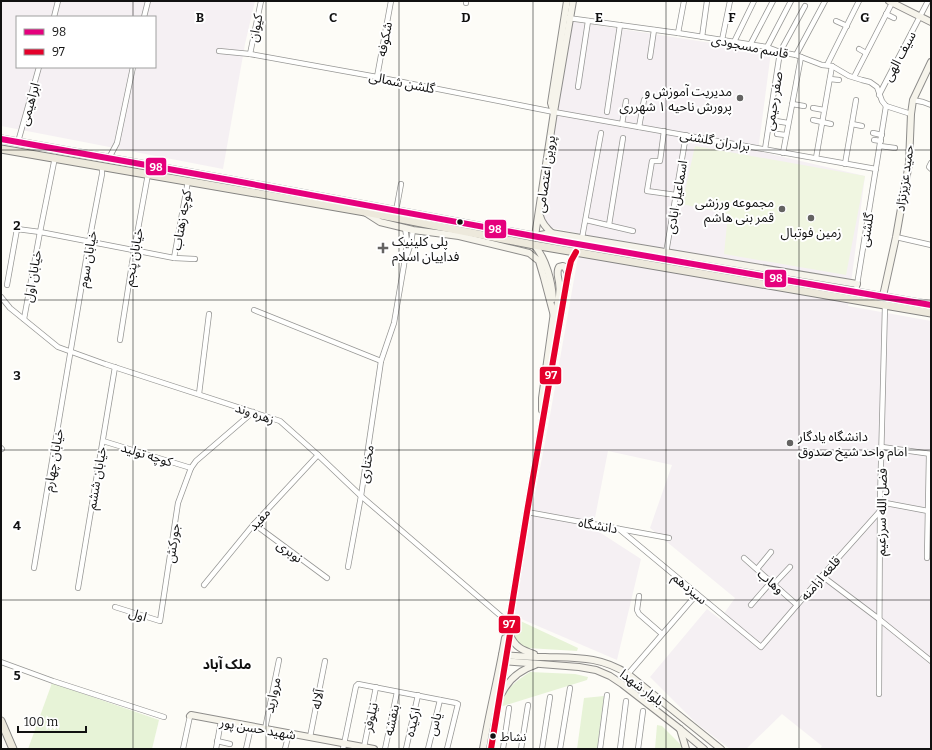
<svg xmlns="http://www.w3.org/2000/svg" width="932" height="750" viewBox="0 0 932 750" font-family="Bitter,'Noto Sans Arabic',serif">
<style>
.industrial{fill:#f5f0f3;fill-rule:evenodd}
.green{fill:#e7f3d7}
.pitch{fill:#f0f6e1}
.lines{fill:none;stroke-linecap:round;stroke-linejoin:round}
.street-casing{stroke:#979795;stroke-width:6}
.secondary-casing{stroke:#8e8d8b;stroke-width:8}
.primary-casing{stroke:#858482;stroke-width:9}
.street{stroke:#fffffe;stroke-width:4.5}
.secondary{stroke:#f6f4eb;stroke-width:6}
.primary{stroke:#ede9dc;stroke-width:7}
.bus-1-casing{stroke:#fff;stroke-width:9}
.bus-2-casing{stroke:#fff;stroke-width:9}
.bus-1{stroke:#e5007d;stroke-width:6}
.bus-2{stroke:#e4002b;stroke-width:6}
.grid{fill:none;stroke:#111;stroke-width:1;stroke-opacity:0.55}
.poi-dot{fill:#646362;stroke:#fff;stroke-width:1.5}
.bus-dot{fill:#111;stroke:#fff;stroke-width:1.5}
.labels{text-anchor:middle;stroke-width:4;stroke-linejoin:round;paint-order:stroke}
.bus-label{font-size:12px;fill:#111;stroke:#fff;text-anchor:start}
.street-label{font-size:13px;fill:#111;stroke:#fff}
.poi-label{font-size:13px;fill:#111;stroke:#fff;text-anchor:end}
.neighbourhood-label{font-size:14px;font-weight:bold;fill:#111;stroke:#fff}
.grid-label{font-size:13px;text-anchor:middle;font-weight:bold;fill:#111;stroke:#fff;stroke-width:4;stroke-linejoin:round;paint-order:stroke}
.line-badge{stroke:#fff;stroke-width:1.5}
.badge-label{font-size:11px;text-anchor:middle;font-weight:bold;fill:#fff}
</style>
<rect width="100%" height="100%" fill="#fdfcf7"/>
<g class="industrial">
<path d="M1,1h254l-10,43 -22,125 -222,-43zM17,17h138v50h-138z"/>
<path d="M569,21l202,31 -13,99 107,25 -17,130 83,15v428h-111l2,-3 -40,-32 -36,35h-16l-34,-26 -46,-46 57,-68 13,10 15,-21 -85,-70 22,-63 -64,-14 -15,77 48,31 -24,101 -105,-45 37,-194 33,-187 -40,-8z"/>
</g>
<g class="green">
<path d="M512,617l66,31 -1,3 -50,-3c-18,-8 -16,-13 -15,-31z"/>
<path d="M530,672l45,2 13,3 -1,3 -84,26c0,-3 0,-7 1,-10 5,-10 17,-18 26,-24z"/>
<path d="M52,683l107,37 -7,29h-124z"/>
<path d="M604,696l-7,53h-20l7,-51z"/>
<path d="M657,725l5,1 20,20 -2,3h-25z"/>
</g>
<path class="pitch" d="M695,146l170,30 -19,99 -122,-21 4,-40 -46,-10z"/>
<g class="lines">
<defs>
<g id="street">
<path d="M466,3v-2"/>
<path d="M886,14l8,4"/>
<path d="M54,17l4,-16"/>
<path d="M144,17l4,-16"/>
<path d="M568,18l110,15 89,14 13,5 16,3 26,10 10,1 17,10 13,4 8,2 7,5 5,14 4,5 25,8"/>
<path d="M836,21l11,5"/>
<path d="M678,33l6,-32"/>
<path d="M702,37l5,-36"/>
<path d="M722,40l8,-39"/>
<path d="M734,42l20,-41"/>
<path d="M750,45l23,-44"/>
<path d="M767,47l24,-46"/>
<path d="M859,49l7,4"/>
<path d="M219,51l31,3 127,23 177,35 322,57"/>
<path d="M250,54l11,-53"/>
<path d="M796,55l29,-54"/>
<path d="M650,57l4,-27"/>
<path d="M827,65l32,-64"/>
<path d="M377,77l14,-76"/>
<path d="M854,77l39,-76"/>
<path d="M830,79l9,1"/>
<path d="M578,87l10,-66"/>
<path d="M879,95l49,-94"/>
<path d="M913,100l10,2 8,3"/>
<path d="M792,104l12,2"/>
<path d="M813,108l11,2"/>
<path d="M607,112l13,-87"/>
<path d="M770,120l18,3"/>
<path d="M813,120l18,4"/>
<path d="M622,124l4,-23"/>
<path d="M852,124l10,2"/>
<path d="M639,127l5,-27"/>
<path d="M664,131l-4,30h-8l-5,30 29,4"/>
<path d="M873,133l9,2"/>
<path d="M777,134l9,1"/>
<path d="M874,140l7,1"/>
<path d="M18,142l21,-75"/>
<path d="M880,146l15,2"/>
<path d="M765,149l15,-97 25,-46"/>
<path d="M783,153l18,-96"/>
<path d="M109,158l8,-15 16,-76"/>
<path d="M816,158l16,-92"/>
<path d="M931,163l-2,4 2,2"/>
<path d="M845,164l11,-64"/>
<path d="M396,211l5,-27"/>
<path d="M586,220l47,11"/>
<path d="M609,225l14,-87"/>
<path d="M896,237l35,8"/>
<path d="M582,238l19,-105"/>
<path d="M407,255l4,-12 2,-13"/>
<path d="M174,258l14,-77"/>
<path d="M665,259l21,-124"/>
<path d="M7,285l10,-56 23,3 134,26 21,1"/>
<path d="M856,291l30,-185"/>
<path d="M1,297l9,11 48,39 47,17 175,57 38,34 43,41 148,127"/>
<path d="M254,310l127,51"/>
<path d="M24,319l16,-87 15,-75"/>
<path d="M120,340l14,-89 14,-77"/>
<path d="M199,394l10,-80"/>
<path d="M103,441l88,27"/>
<path d="M882,447l49,7"/>
<path d="M1,448l1,1"/>
<path d="M880,502l48,9"/>
<path d="M527,512l142,26"/>
<path d="M254,524l73,54"/>
<path d="M619,529l142,118 61,-71 58,-65"/>
<path d="M744,558l53,47"/>
<path d="M927,558l2,-104"/>
<path d="M348,567l13,-71 20,-135 13,-38 10,-58 3,-24 -2,-13"/>
<path d="M34,568l55,-326 13,-68v-8"/>
<path d="M757,569l14,-17"/>
<path d="M822,576l57,43 52,42"/>
<path d="M774,584l16,-17"/>
<path d="M204,585l50,-61 64,-69"/>
<path d="M78,588l37,-221"/>
<path d="M639,596l-2,14 2,4 23,20"/>
<path d="M751,605l20,-23"/>
<path d="M115,607l45,14 18,-118 13,-35 5,-7 57,-49"/>
<path d="M1,662l52,19 111,36"/>
<path d="M628,674l69,-80"/>
<path d="M879,694l1,-192 5,-197"/>
<path d="M265,729l14,-69"/>
<path d="M310,737l15,-76"/>
<path d="M217,741l13,3"/>
<path d="M364,747l12,-60"/>
<path d="M183,749l7,-33"/>
<path d="M216,749l5,-28"/>
<path d="M246,749l5,-22"/>
<path d="M285,749l4,-16"/>
<path d="M343,749l13,-63 2,-2 98,19 2,1 -11,45"/>
<path d="M385,749l12,-57"/>
<path d="M406,749l12,-54"/>
<path d="M428,749l12,-49"/>
<path d="M503,749l6,-41"/>
<path d="M521,749l7,-44"/>
<path d="M542,749l8,-52"/>
<path d="M560,749l10,-61"/>
<path d="M600,749l7,-54"/>
<path d="M620,749l6,-48"/>
<path d="M638,749l5,-38"/>
</g>
<g id="secondary">
<path d="M573,1l-19,111 -19,124 16,-3 306,51"/>
<path d="M889,1l42,21"/>
<path d="M553,110l-2,-7 16,-102"/>
<path d="M366,213l14,9 33,8 46,6 58,14 12,3 10,8 5,17 10,38"/>
<path d="M540,216c2,8 7,13 13,18"/>
<path d="M534,245c12,13 18,37 19,54"/>
<path d="M883,296l13,-59 13,-74 2,-49 2,-14 18,-38"/>
<path d="M555,314c3,-10 6,-21 4,-32 -1,-6 -3,-10 0,-15l4,-1 2,1 3,7"/>
<path d="M542,410v-12l12,-86"/>
<path d="M510,635c5,12 12,15 24,19"/>
<path d="M502,655c15,1 29,2 43,2 32,1 55,-1 83,17l93,75"/>
<path d="M502,661l77,6 17,3 14,6 12,8 58,45 24,20"/>
<path d="M502,693c7,-14 18,-23 33,-28"/>
<path d="M190,716l1,-1 183,34"/>
<path d="M680,729l6,20"/>
<path d="M483,749c6,-37 16,-74 22,-111"/>
<path d="M491,749l19,-115 -1,-11 18,-111 41,-238 3,-13 5,-9"/>
</g>
<g id="primary">
<path d="M1,139l229,41 330,61 371,64"/>
<path d="M1,149l364,63 169,33 397,68"/>
<path d="M1,721l12,28"/>
</g>
</defs>
<use href="#street" class="street-casing"/>
<use href="#secondary" class="secondary-casing"/>
<use href="#primary" class="primary-casing"/>
<use href="#street" class="street"/>
<use href="#secondary" class="secondary"/>
<use href="#primary" class="primary"/>
<defs>
<path id="bus-1" d="M1,139l229,41 330,61 371,64"/>
<path id="bus-2" d="M491,749l19,-115 -1,-11 18,-111 41,-238 3,-13 5,-9"/>
</defs>
<use href="#bus-1" class="bus-1-casing"/>
<use href="#bus-2" class="bus-2-casing"/>
<use href="#bus-1" class="bus-1"/>
<use href="#bus-2" class="bus-2"/>
</g>
<path class="grid" d="M133,1v16M266,1v748M399,1v748M533,1v748M666,1v748M799,1v748M133,67v682M1,150h930M1,300h930M1,450h930M1,600h930"/>
<g class="poi-dot">
<circle cx="740" cy="98" r="4"/>
<circle cx="782" cy="209" r="4"/>
<circle cx="811" cy="218" r="4"/>
<path d="M381 242h4v4h4v4h-4v4h-4v-4h-4v-4h4z"/>
<circle cx="790" cy="443" r="4"/>
</g>
<g class="bus-dot">
<circle cx="460" cy="222" r="3.5"/>
<circle cx="493" cy="736" r="3.5"/>
</g>
<g class="labels">
<g class="bus-label">
<text x="500" y="741">نشاط</text>
</g>
<g class="street-label">
<text transform="translate(255 28) rotate(-79)" y="5">کیوان</text>
<text transform="translate(384 39) rotate(-79)" y="5">شکوفه</text>
<text transform="translate(750 46) rotate(11)" y="5">قاسم مسجودی</text>
<text transform="translate(899 56) rotate(-62)" y="5">سیف الهی</text>
<text transform="translate(402 82) rotate(11)" y="5">گلشن شمالی</text>
<text transform="translate(773 101) rotate(-81)" y="5">صفر رحیمی</text>
<text transform="translate(29 104) rotate(-74)" y="5">ابراهیمی</text>
<text transform="translate(715 140) rotate(10)" y="5">برادران گلشنی</text>
<text transform="translate(545 174) rotate(-82)" y="5">پروین اعتصامی</text>
<text transform="translate(904 178) rotate(-82)" y="5">حمید عزیزنژاد</text>
<text transform="translate(676 197) rotate(-80)" y="5">اسماعیل ابادی</text>
<text transform="translate(181 220) rotate(-80)" y="5">کوچه زهتاب</text>
<text transform="translate(866 230) rotate(-81)" y="5">گلشنی</text>
<text transform="translate(133 257) rotate(-80)" y="5">خیابان پنجم</text>
<text transform="translate(87 259) rotate(-80)" y="5">خیابان سوم</text>
<text transform="translate(32 276) rotate(-80)" y="5">خیابان اول</text>
<text transform="translate(255 413) rotate(19)" y="5">زهره وند</text>
<text transform="translate(147 454) rotate(17)" y="5">کوچه تولید</text>
<text transform="translate(53 460) rotate(-80)" y="5">خیابان چهارم</text>
<text transform="translate(366 464) rotate(-81)" y="5">مختاری</text>
<text transform="translate(96 478) rotate(-80)" y="5">خیابان ششم</text>
<text transform="translate(881 512) rotate(-89)" y="5">فضل الله سرزعیم</text>
<text transform="translate(259 519) rotate(-48)" y="5">مفید</text>
<text transform="translate(598 525) rotate(10)" y="5">دانشگاه</text>
<text transform="translate(172 543) rotate(-82)" y="5">جورکش</text>
<text transform="translate(290 551) rotate(36)" y="5">نوبری</text>
<text transform="translate(820 578) rotate(-49)" y="5">قلعه ارامنه</text>
<text transform="translate(771 581) rotate(41)" y="5">وهاب</text>
<text transform="translate(690 588) rotate(40)" y="5">سیزدهم</text>
<text transform="translate(138 614) rotate(17)" y="5">اول</text>
<text transform="translate(642 687) rotate(37)" y="5">بلوار شهدا</text>
<text transform="translate(272 695) rotate(-78)" y="5">مروارید</text>
<text transform="translate(317 699) rotate(-79)" y="5">آلاله</text>
<text transform="translate(370 717) rotate(-78)" y="5">نیلوفر</text>
<text transform="translate(391 720) rotate(-78)" y="5">بنفشه</text>
<text transform="translate(412 722) rotate(-77)" y="5">ارکیده</text>
<text transform="translate(434 724) rotate(-76)" y="5">یاس</text>
<text transform="translate(258 728) rotate(10)" y="5">شهید حسن پور</text>
</g>
<g class="poi-label">
<text x="732" y="96">مدیریت آموزش و<tspan x="732" dy="15">پرورش ناحیه ۱ شهرری</tspan></text>
<text x="774" y="207">مجموعه ورزشی<tspan x="774" dy="15">قمر بنی هاشم</tspan></text>
<text x="811" y="237" text-anchor="middle">زمین فوتبال</text>
<text x="392" y="246" text-anchor="start">پلی کلینیک<tspan x="392" dy="15">فداییان اسلام</tspan></text>
<text x="798" y="441" text-anchor="start">دانشگاه یادگار<tspan x="798" dy="15">امام واحد شیخ صدوق</tspan></text>
</g>
<g class="neighbourhood-label">
<text x="227" y="669">ملک آباد</text>
</g>
</g>
<g class="grid-label">
<text x="200" y="22">B</text>
<text x="333" y="22">C</text>
<text x="466" y="22">D</text>
<text x="599" y="22">E</text>
<text x="732" y="22">F</text>
<text x="865" y="22">G</text>
<text x="17" y="230">2</text>
<text x="17" y="380">3</text>
<text x="17" y="530">4</text>
<text x="17" y="680">5</text>
</g>
<g class="line-badge">
<rect x="145" y="157" width="22" height="19" rx="4" fill="#e5007d"/>
<rect x="484" y="219" width="23" height="20" rx="4" fill="#e5007d"/>
<rect x="764" y="269" width="23" height="19" rx="4" fill="#e5007d"/>
<rect x="539" y="366" width="23" height="19" rx="4" fill="#e4002b"/>
<rect x="498" y="615" width="23" height="19" rx="4" fill="#e4002b"/>
</g>
<g class="badge-label">
<text x="156" y="171">98</text>
<text x="495" y="233">98</text>
<text x="776" y="282">98</text>
<text x="551" y="379">97</text>
<text x="509" y="628">97</text>
</g>
<rect width="932" height="750" fill="none" stroke="#111111" stroke-width="4"/>
<rect x="16" y="16" width="140" height="52" fill="#ffffff" stroke="#a0a0a0"/>
<rect x="24" y="29" width="20" height="6" fill="#e5007d" stroke="#a0a0a0"/>
<text x="52" y="36" font-size="12" fill="#111111">98</text>
<rect x="24" y="49" width="20" height="6" fill="#e4002b" stroke="#a0a0a0"/>
<text x="52" y="56" font-size="12" fill="#111111">97</text>
<path d="M18 726v6h68v-6" fill="none" stroke="#111111" stroke-width="2"/>
<text x="24" y="726" font-size="12" fill="#111111" stroke="#ffffff" stroke-width="3" paint-order="stroke">100 m</text>
</svg>
